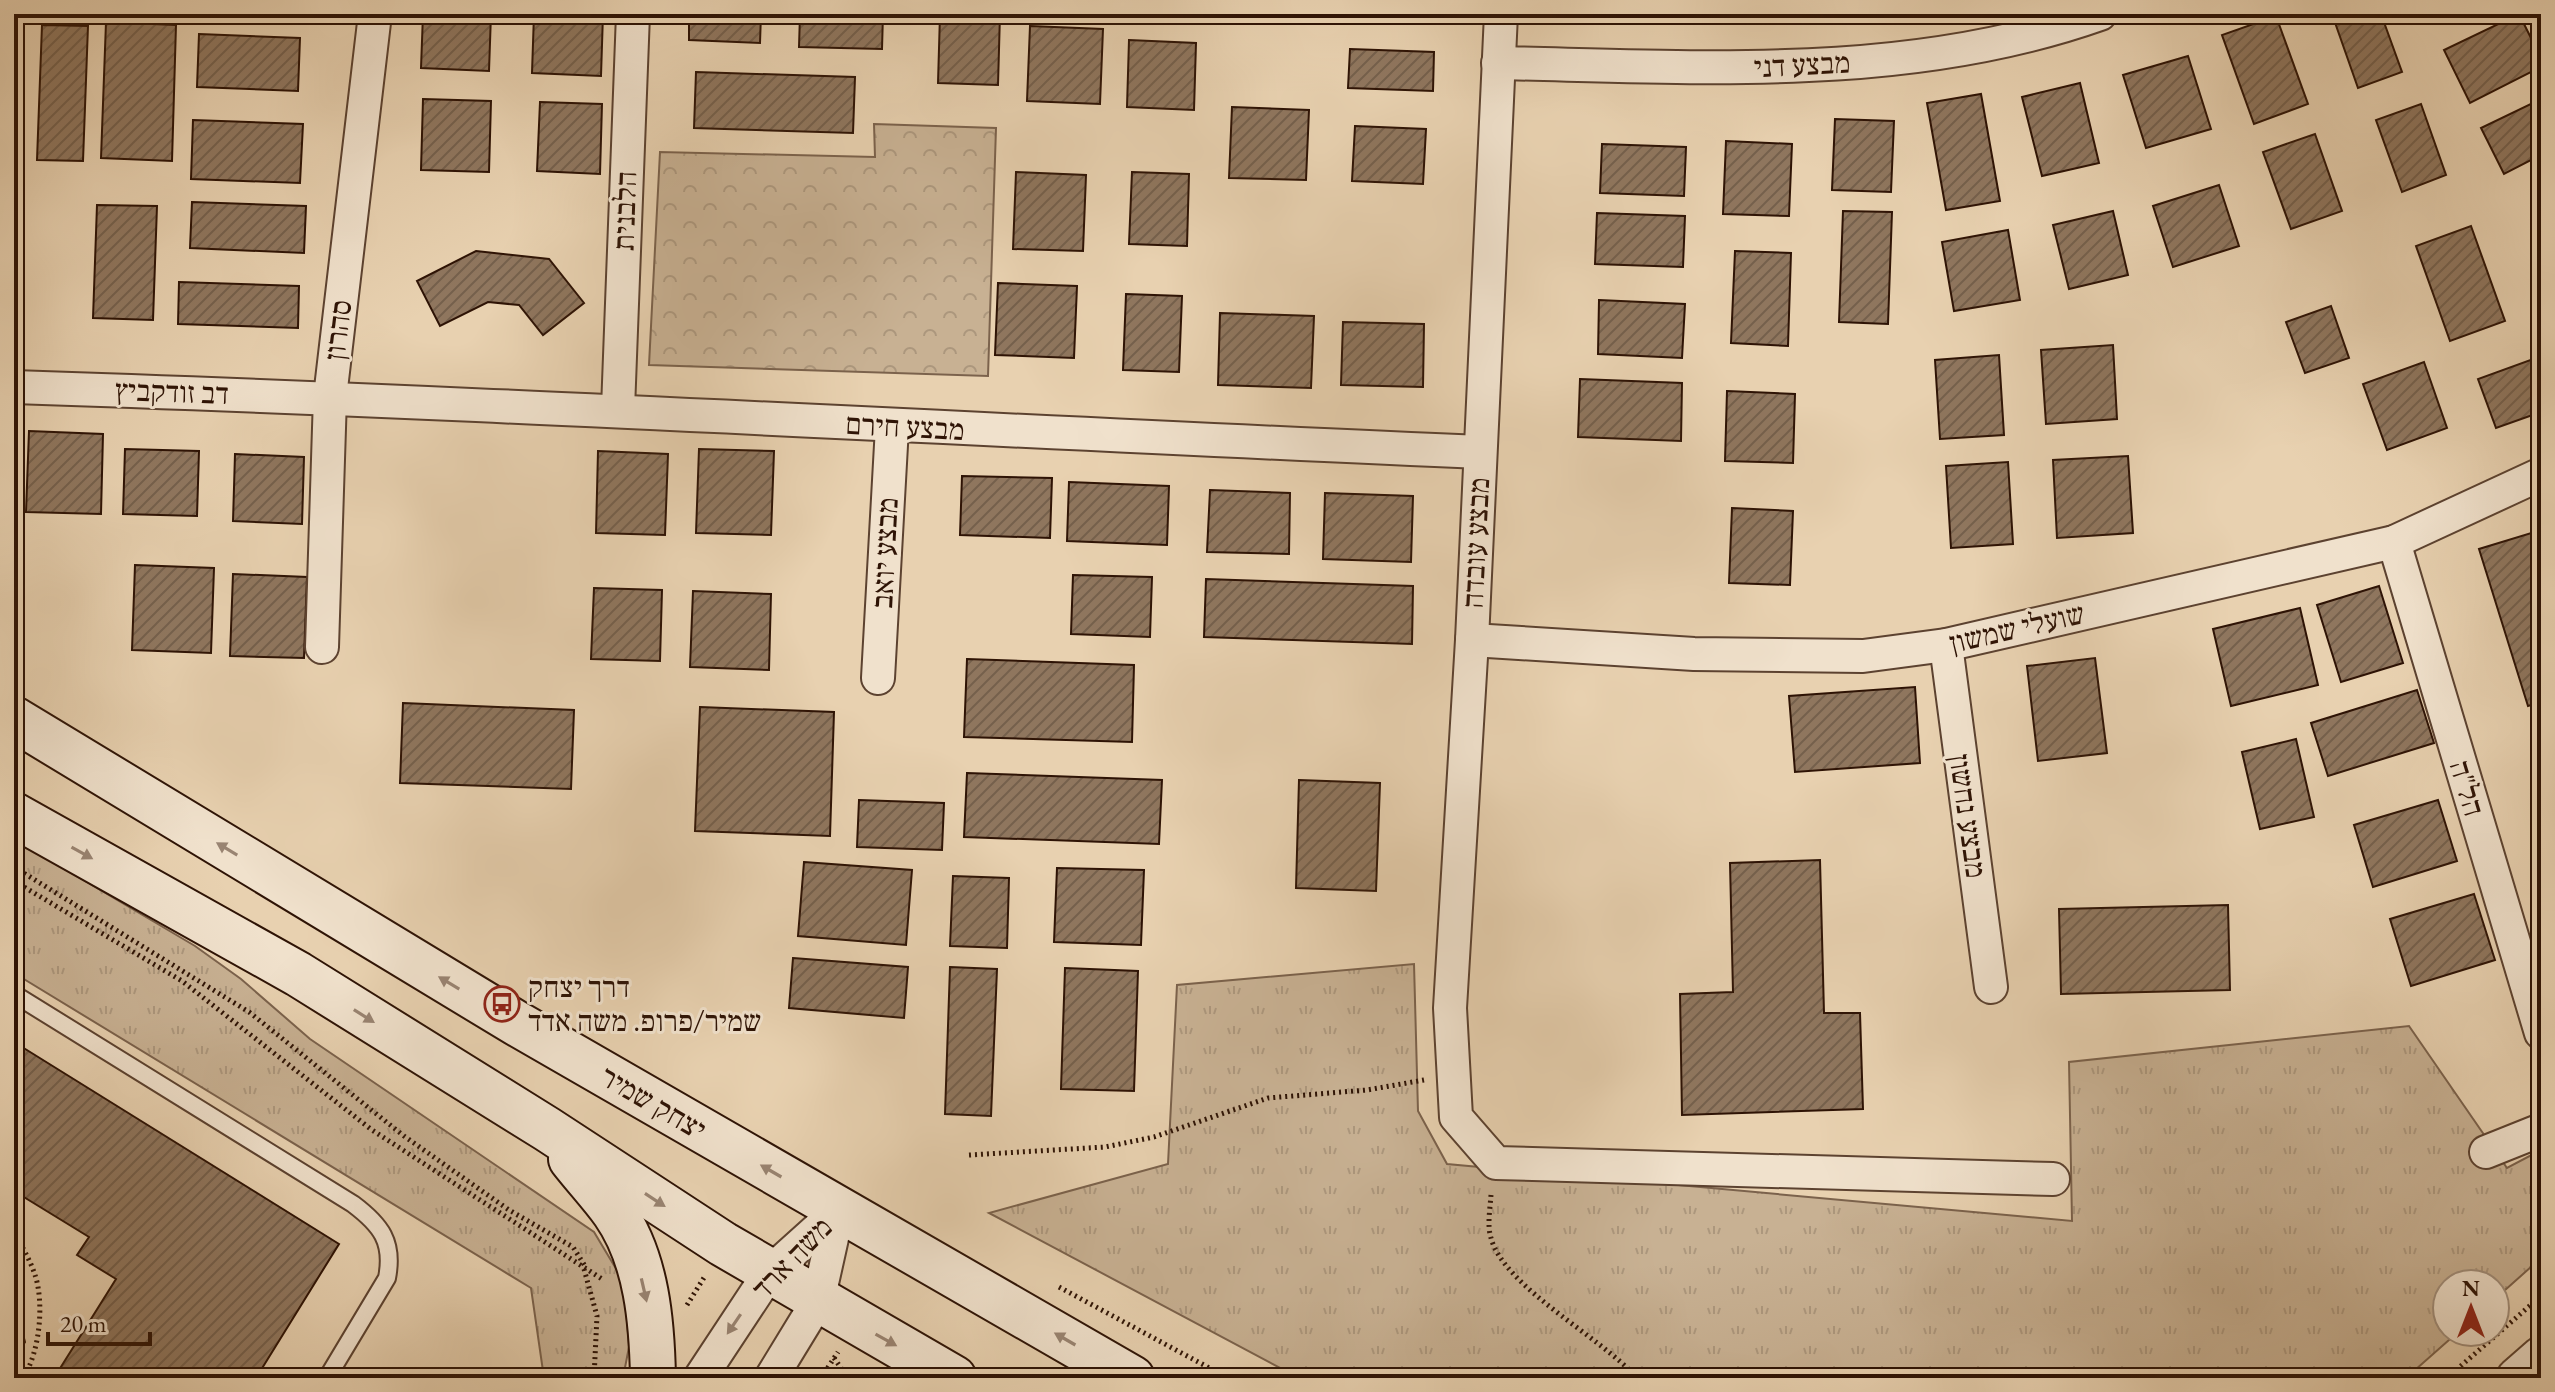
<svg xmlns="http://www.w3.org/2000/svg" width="2555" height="1392" viewBox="0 0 2555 1392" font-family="'EB Garamond','Frank Ruhl Libre',serif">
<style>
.grass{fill:url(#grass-tufts);stroke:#7b624c;stroke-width:2}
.park{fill:url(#park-crowns);stroke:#7b624c;stroke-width:2}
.building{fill:url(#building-hatch);stroke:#2e1305;stroke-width:2}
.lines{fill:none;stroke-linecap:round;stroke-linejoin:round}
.service-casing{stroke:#5c4230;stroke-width:20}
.minor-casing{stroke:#5c4230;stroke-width:36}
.tertiary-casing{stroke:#5c4230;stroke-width:44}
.secondary-casing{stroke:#2e1305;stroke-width:48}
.path{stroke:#2e1305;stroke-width:5;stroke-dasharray:2 4;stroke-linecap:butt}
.service{stroke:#f0e1cc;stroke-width:16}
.minor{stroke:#f0e1cc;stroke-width:32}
.tertiary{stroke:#f0e1cc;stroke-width:40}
.secondary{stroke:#f0e1cc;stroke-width:44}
.oneway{fill:#998472}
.labels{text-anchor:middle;stroke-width:6;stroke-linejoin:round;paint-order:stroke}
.street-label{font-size:30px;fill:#2e1305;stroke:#f0e1cc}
.poi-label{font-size:30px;fill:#2e1305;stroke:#f0e1cc;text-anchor:start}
</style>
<defs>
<pattern id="grass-tufts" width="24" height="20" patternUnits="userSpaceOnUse" patternTransform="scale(2)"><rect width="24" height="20" fill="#c8b193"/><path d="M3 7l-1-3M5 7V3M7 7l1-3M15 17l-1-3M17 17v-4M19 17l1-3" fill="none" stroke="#ac977d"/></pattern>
<pattern id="park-crowns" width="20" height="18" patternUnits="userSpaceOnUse" patternTransform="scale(2)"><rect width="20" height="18" fill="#c8b193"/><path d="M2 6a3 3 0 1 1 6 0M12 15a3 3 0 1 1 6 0" fill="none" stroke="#ac977d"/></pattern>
<pattern id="building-hatch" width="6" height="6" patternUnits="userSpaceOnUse" patternTransform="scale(2)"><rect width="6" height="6" fill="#8f765e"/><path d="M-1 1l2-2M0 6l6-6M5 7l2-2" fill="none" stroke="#75604c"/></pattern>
</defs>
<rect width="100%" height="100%" fill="#e8d1b0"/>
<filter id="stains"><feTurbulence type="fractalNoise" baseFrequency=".0025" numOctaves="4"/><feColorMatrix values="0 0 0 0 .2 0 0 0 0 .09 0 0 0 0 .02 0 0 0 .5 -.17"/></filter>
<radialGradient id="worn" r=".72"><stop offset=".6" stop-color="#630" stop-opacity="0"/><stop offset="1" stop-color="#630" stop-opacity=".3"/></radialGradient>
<g class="grass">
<path d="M14,839l181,107 46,33 69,60 284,193 30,50 5,65 -6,31h-79l-13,-90 -517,-315z"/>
<path d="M1414,964l4,147 29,53 625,57 -3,-159 340,-36 98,142 34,-18v108l-46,41v-15h-48v48h11l-52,46h-1107l-310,-165 179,-49 9,-179z"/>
</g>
<path class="park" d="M874,124l122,4 -8,248 -339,-11 11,-213 215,5z"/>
<g class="building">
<path d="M423,14h68l-2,57 -68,-3z"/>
<path d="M534,14h69l-2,62 -69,-3z"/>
<path d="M689,14h72l-1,29 -71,-3z"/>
<path d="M800,14h83l-1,35 -83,-2z"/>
<path d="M940,14h60l-2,71 -60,-2z"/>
<path d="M2332,14h49l21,58 -44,16z"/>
<path d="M2519,14l22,44v9l-71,36 -26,-53z"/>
<path d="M2276,16l32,88 -54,20 -32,-89z"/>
<path d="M106,22l70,3 -4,136 -71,-3z"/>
<path d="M42,25l46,1 -5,135 -46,-1z"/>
<path d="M1030,26l73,3 -3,75 -73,-3z"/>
<path d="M14,33h4l-4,97z"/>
<path d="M199,34l101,4 -2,53 -101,-4z"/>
<path d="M1129,40l67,3 -2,67 -67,-3z"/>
<path d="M1350,49l84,3 -1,39 -85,-3z"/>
<path d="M2188,56l23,73 -65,19 -23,-73z"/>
<path d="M696,72l159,5 -2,56 -159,-5z"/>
<path d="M2080,83l19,80 -57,13 -20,-79z"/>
<path d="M1981,94l19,107 -54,9 -19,-107z"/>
<path d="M423,99l68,2 -2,71 -68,-2z"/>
<path d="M2541,99v56l-37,19 -23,-46z"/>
<path d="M540,102l62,2 -2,70 -63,-3z"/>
<path d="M2421,104l25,71 -44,17 -26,-72z"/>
<path d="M1232,107l77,3 -3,70 -77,-2z"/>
<path d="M1835,119l59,2 -3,71 -59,-2z"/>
<path d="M193,120l110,4 -3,59 -109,-4z"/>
<path d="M1355,126l71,3 -3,55 -71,-3z"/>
<path d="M2315,134l27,77 -51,18 -28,-77z"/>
<path d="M1726,141l66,3 -3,72 -66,-2z"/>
<path d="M1602,144l84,3 -2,49 -84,-3z"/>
<path d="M1016,172l70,3 -3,76 -70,-2z"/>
<path d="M1132,172l57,2 -2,72 -58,-2z"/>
<path d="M2219,185l20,61 -66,21 -20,-61z"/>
<path d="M192,202l114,4 -2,47 -114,-5z"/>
<path d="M97,205l60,1 -4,114 -60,-2z"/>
<path d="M1843,211l49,1 -4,112 -49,-2z"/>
<path d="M2113,211l15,64 -59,14 -16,-64z"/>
<path d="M1597,213l88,3 -2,51 -88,-3z"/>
<path d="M2471,226l34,95 -55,20 -34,-95z"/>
<path d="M2008,230l12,70 -66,11 -12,-69z"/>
<path d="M476,251l73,8 35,44 -41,32 -24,-30 -31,-3 -48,24 -23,-45z"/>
<path d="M1735,251l56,2 -3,93 -57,-3z"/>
<path d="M179,282l120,4 -1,42 -120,-4z"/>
<path d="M998,283l79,3 -3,72 -79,-3z"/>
<path d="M1126,294l56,2 -3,76 -56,-2z"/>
<path d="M1599,300l86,4 -3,54 -84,-4z"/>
<path d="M2331,306l18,52 -44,15 -19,-51z"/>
<path d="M1220,313l94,3 -3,72 -93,-3z"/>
<path d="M1343,322l81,2 -1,63 -82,-2z"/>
<path d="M2113,345l4,74 -71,5 -5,-74z"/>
<path d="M1999,355l5,80 -64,4 -5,-79z"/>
<path d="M2536,358l5,14v40l-45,16 -18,-49z"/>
<path d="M2424,362l23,66 -60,22 -24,-66z"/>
<path d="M1580,379l102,4 -1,58 -103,-4z"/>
<path d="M1727,391l68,3 -2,69 -68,-2z"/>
<path d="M29,431l74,3 -2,80 -75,-2z"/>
<path d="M125,449l74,2 -2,65 -74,-2z"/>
<path d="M699,449l75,2 -3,84 -75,-2z"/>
<path d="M598,451l70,3 -3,81 -69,-2z"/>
<path d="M235,454l69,3 -2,67 -69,-3z"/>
<path d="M2128,456l5,77 -76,5 -4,-78z"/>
<path d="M2008,462l5,82 -62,4 -5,-82z"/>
<path d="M962,476l90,2 -2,60 -90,-3z"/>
<path d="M1069,482l100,4 -2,59 -100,-4z"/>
<path d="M1210,490l80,3 -1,61 -82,-2z"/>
<path d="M1325,493l88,3 -2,66 -88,-3z"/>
<path d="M1732,508l61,3 -3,74 -61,-2z"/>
<path d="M2541,530v172l-13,4 -49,-157z"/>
<path d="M135,565l79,3 -3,85 -79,-3z"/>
<path d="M233,574l74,3 -3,81 -74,-2z"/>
<path d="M1073,575l79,2 -2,60 -79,-3z"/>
<path d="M1206,579l207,7 -1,58 -208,-7z"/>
<path d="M2379,586l24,77 -62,19 -24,-77z"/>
<path d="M594,588l68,2 -2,71 -69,-2z"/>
<path d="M693,591l78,3 -2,76 -79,-3z"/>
<path d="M2300,608l18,77 -87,21 -18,-77z"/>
<path d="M2095,658l12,95 -69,8 -11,-95z"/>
<path d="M967,659l167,6 -2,77 -168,-5z"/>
<path d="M1915,687l5,76 -125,9 -6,-76z"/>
<path d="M2417,690l17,53 -106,33 -17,-53z"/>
<path d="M403,703l171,7 -3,79 -171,-6z"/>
<path d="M700,707l134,5 -4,124 -135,-5z"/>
<path d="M2296,739l18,78 -54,12 -18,-77z"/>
<path d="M967,773l195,7 -3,64 -195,-7z"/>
<path d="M1299,780l81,3 -4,108 -80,-3z"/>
<path d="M859,800l85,3 -2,47 -85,-3z"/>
<path d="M2438,800l19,61 -84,26 -19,-62z"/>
<path d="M1820,860l4,153h36l3,96 -181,6 -2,-121 53,-2 -3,-129z"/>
<path d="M804,862l108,8 -6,75 -108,-9z"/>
<path d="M1057,868l87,2 -3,75 -87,-3z"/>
<path d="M953,876l56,2 -2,70 -57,-2z"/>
<path d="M2474,894l21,66 -84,26 -21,-67z"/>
<path d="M2228,905l2,85 -169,4 -2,-85z"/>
<path d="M793,958l115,9 -4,51 -115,-10z"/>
<path d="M950,967l47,2 -6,147 -46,-2z"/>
<path d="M1065,968l73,3 -4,120 -73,-2z"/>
<path d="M14,1042l325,202 -83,134h-202l62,-99 -39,-24 12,-18 -75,-46z"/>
<path d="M14,1299l11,43 -11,17z"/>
</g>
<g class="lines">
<defs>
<path id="service" d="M14,994l339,210c28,21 41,38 34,74l-60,100"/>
<g id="minor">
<path d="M1501,14l-29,626 -22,368 6,109 40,46 557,16"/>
<path d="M1498,63c200,4 410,19 602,-49"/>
<path d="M14,387c489,16 977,44 1466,65"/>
<path d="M618,409l15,-395"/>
<path d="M2394,542l147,491"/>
<path d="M1472,640l222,14 169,2 83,-11 448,-103 147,-68"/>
<path d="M1946,645l45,342"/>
<path d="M322,647l8,-250 45,-383"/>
<path d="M878,678l14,-251"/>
<path d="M2486,1152l55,-22"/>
<path d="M700,1378l70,-106 68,-61"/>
<path d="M771,1378l47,-77 20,-90"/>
</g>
<path id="tertiary" d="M2517,1378l24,-21"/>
<g id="secondary">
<path d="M14,719l502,304 616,355"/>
<path d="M14,815l284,159 249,155 176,115 231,134"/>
<path d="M571,1159c14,18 30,35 43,53 33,47 38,111 39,166"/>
</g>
</defs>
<use href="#service" class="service-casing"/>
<use href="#minor" class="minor-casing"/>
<use href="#tertiary" class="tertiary-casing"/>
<use href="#secondary" class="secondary-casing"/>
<g class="path">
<path d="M14,867l235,145 155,124 105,74 64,37 12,19"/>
<path d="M14,881l168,100 190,149 230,149"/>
<path d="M969,1155l136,-8 49,-10 114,-39 99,-8 57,-10"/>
<path d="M1491,1195c-1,14 -4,31 0,43 13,49 110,99 146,140"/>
<path d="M14,1232c7,13 15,26 20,40 11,29 6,80 -11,106"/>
<path d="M584,1269l13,47 -3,62"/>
<path d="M1059,1287l169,91"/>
<path d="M687,1305l18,-29"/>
<path d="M834,1358l14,20"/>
<path d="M821,1378l17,-26"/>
<path d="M2447,1378l94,-82"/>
</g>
<use href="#service" class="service"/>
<use href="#minor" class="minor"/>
<use href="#tertiary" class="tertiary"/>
<use href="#secondary" class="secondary"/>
</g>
<defs><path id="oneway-solid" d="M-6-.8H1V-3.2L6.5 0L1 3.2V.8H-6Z" transform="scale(2)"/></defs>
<g class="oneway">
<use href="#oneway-solid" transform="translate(227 849) rotate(-149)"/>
<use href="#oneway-solid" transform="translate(82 853) rotate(29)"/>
<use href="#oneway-solid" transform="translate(449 983) rotate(-149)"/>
<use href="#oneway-solid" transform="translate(364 1016) rotate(32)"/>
<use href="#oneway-solid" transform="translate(771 1171) rotate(-150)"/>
<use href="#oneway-solid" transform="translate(655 1200) rotate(33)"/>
<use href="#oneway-solid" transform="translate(644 1290) rotate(77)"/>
<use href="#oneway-solid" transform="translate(734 1324) rotate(124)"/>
<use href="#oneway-solid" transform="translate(1065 1339) rotate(-150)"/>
<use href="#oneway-solid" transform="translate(886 1340) rotate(29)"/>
</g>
<defs>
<symbol id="bus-ring" viewBox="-11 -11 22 22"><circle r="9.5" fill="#f0e1cc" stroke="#8f2418" stroke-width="1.5"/><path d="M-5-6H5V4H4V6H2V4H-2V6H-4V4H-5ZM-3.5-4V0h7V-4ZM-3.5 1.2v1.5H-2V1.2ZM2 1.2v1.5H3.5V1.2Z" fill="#8f2418"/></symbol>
</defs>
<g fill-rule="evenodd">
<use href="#bus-ring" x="482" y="984" width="40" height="40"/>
</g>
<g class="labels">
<g class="street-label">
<text transform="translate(1802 65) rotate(-3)" y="10">מבצע דני</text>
<text transform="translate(625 211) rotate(-88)" y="10">הלבנית</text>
<text transform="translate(338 330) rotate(-83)" y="10">סהרון</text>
<text transform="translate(172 392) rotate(2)" y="10">דב זודקביץ</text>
<text transform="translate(905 427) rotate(3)" y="10">מבצע חירם</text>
<text transform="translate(1476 543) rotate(-87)" y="10">מבצע עובדה</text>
<text transform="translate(885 553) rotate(-87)" y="10">מבצע יואב</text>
<text transform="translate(2017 628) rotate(-13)" y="10">שועלי שמשון</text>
<text transform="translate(2467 788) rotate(73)" y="10">הל"ה</text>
<text transform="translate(1968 816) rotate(82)" y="10">מבצע נחשון</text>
<text transform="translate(653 1103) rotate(30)" y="10">יצחק שמיר</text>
<text transform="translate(792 1258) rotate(-46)" y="10">משה ארד</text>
</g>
<g class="poi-label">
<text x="528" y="997">דרך יצחק<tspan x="528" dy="34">שמיר/פרופ. משה אדד</tspan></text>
</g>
</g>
<rect width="2555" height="1392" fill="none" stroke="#e8d1b0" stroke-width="48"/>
<rect x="16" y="16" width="2523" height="1360" fill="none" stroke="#2e1305" stroke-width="4"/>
<rect x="24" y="24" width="2507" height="1344" fill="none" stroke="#2e1305" stroke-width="2"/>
<g transform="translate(2471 1308)"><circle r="38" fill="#f0e1cc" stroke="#a28f7c" stroke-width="2"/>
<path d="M0-6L14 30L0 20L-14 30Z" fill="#8f2418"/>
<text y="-12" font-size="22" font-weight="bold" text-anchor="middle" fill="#2e1305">N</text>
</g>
<path d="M48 1332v12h102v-12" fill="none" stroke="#2e1305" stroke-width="4"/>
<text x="60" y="1332" font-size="24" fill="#2e1305" stroke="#f0e1cc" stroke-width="6" paint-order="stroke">20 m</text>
<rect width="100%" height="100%" filter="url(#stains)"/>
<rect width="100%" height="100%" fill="url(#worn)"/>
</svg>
